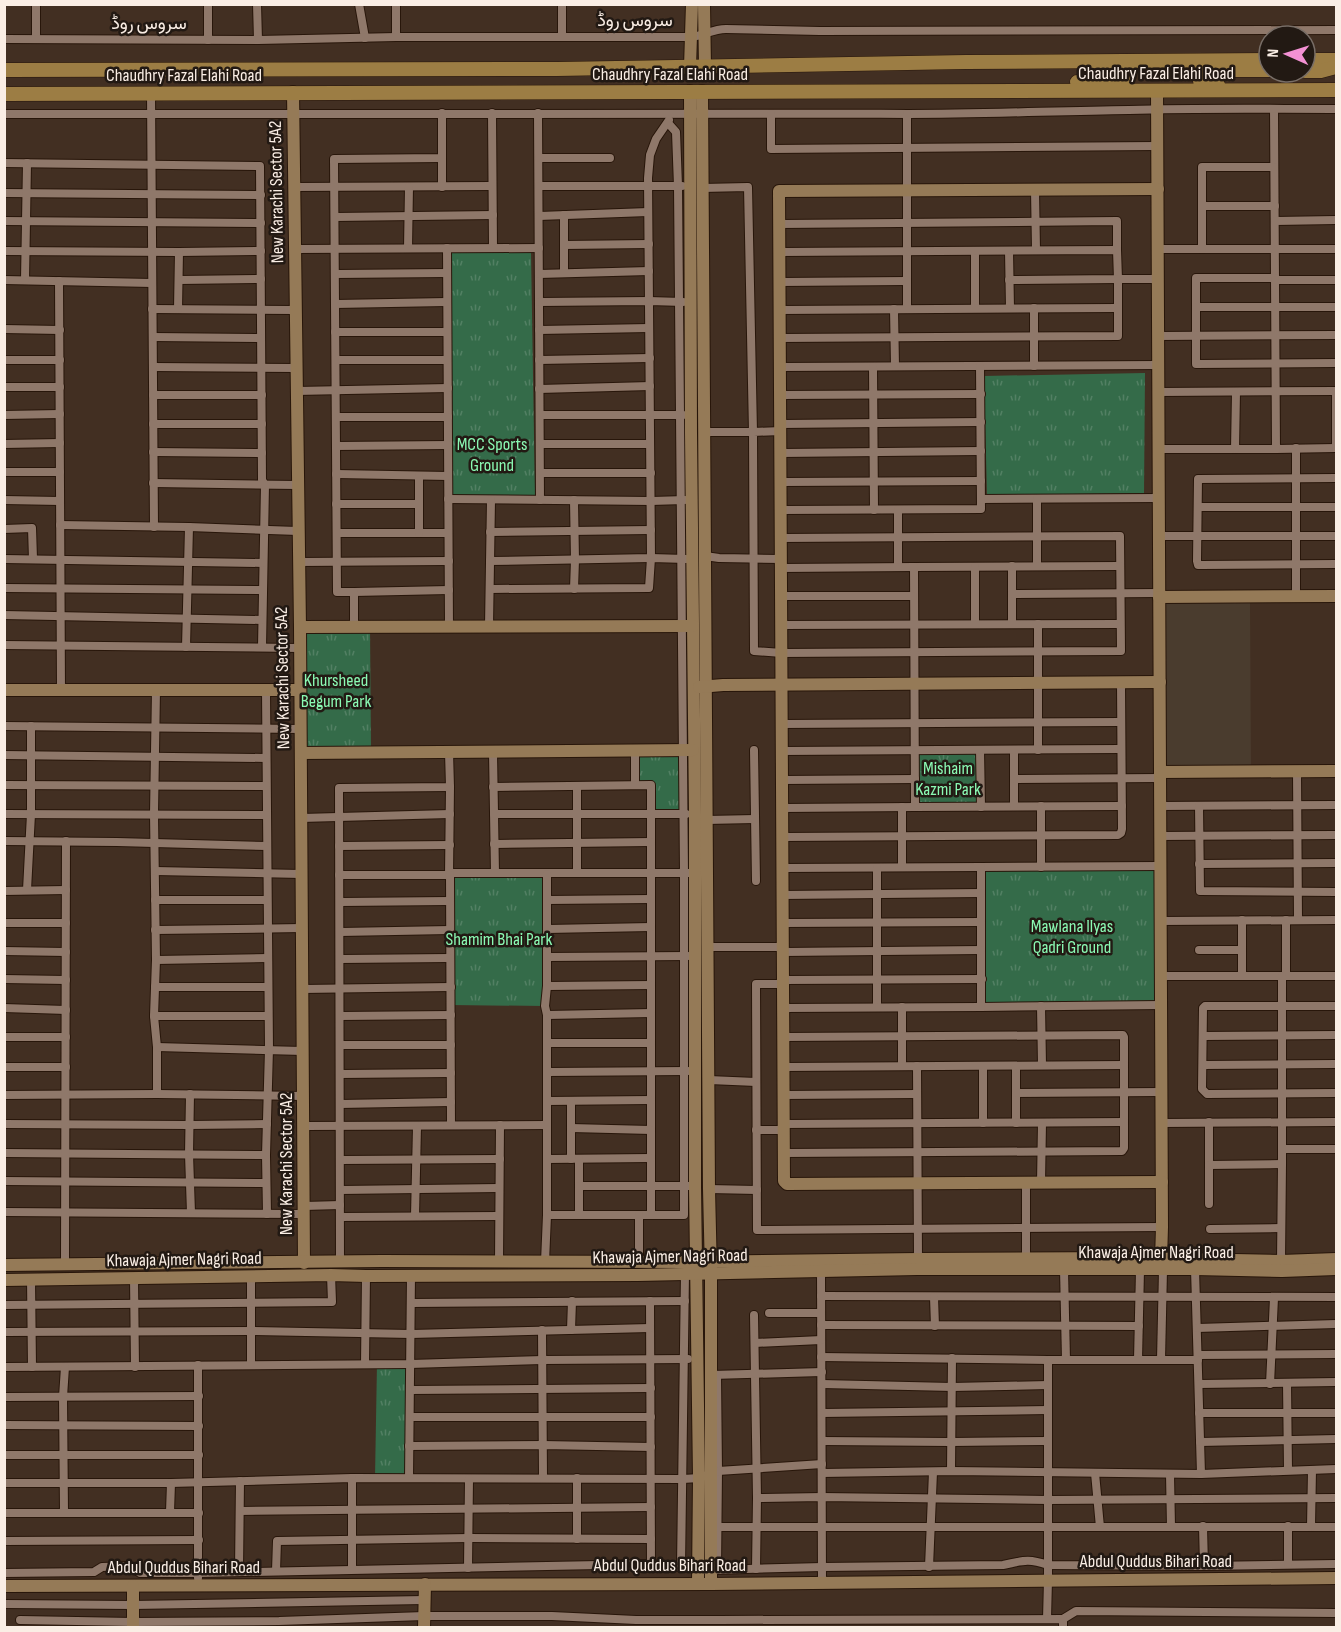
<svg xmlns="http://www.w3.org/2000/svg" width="1341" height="1632" viewBox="0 0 1341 1632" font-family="'Sofia Sans Condensed',Vazirmatn,sans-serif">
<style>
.education{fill:#4a3c2e}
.grass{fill:url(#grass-tufts)}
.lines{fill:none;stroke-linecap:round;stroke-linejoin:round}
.street-casing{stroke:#28160a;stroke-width:10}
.secondary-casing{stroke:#28160a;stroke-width:14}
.primary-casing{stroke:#28160a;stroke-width:15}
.street{stroke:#8f786a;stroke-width:8}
.secondary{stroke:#957a57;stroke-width:12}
.primary{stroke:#9c7d44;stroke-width:14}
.labels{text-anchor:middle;stroke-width:5;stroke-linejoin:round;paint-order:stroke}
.street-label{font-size:18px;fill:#faeee5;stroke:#221913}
.park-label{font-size:18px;fill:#8bfab4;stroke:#221913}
</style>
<defs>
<pattern id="grass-tufts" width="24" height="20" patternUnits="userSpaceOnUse" patternTransform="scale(1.5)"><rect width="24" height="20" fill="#346b49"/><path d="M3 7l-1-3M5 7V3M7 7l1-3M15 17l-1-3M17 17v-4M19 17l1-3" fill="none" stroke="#528063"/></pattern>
</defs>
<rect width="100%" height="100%" fill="#422f22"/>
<path class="education" d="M1159,597h91l1,175h-91z"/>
<g class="grass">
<path d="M451,253h80l4,244h-84z"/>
<path d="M1145,373l-1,120 -157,2 -3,-119z"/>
<path d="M300,627h70l1,126h-70z"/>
<path d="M980,750l1,57h-66v-56z"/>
<path d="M682,752v60h-29l-1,-28 -16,-1v-30z"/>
<path d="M1161,868v136l-179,-1v-134z"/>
<path d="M452,873l95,1 -2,132 -94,-1z"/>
<path d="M377,1364h33l-1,114h-34z"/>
</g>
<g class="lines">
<defs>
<g id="street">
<path d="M36,4v35"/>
<path d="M208,4v36"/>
<path d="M257,4l1,36"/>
<path d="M359,4l6,34"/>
<path d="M396,37v-33"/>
<path d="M562,37v-33"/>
<path d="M4,39l254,1 138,-3h296c13,-2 21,-8 34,-8l94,2 516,-1"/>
<path d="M151,93l3,434"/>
<path d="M1274,109l2,340 60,-1"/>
<path d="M492,113l1,135"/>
<path d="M538,113l2,387"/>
<path d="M4,114c302,2 603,-2 904,0 74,0 147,-3 221,-4 69,-2 138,-1 207,-1"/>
<path d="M771,114v35l386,-3"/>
<path d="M907,114v195"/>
<path d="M442,158v29"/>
<path d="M539,158h71"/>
<path d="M4,163l256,3 2,314 3,5 -3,162"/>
<path d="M539,186h143"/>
<path d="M294,187l198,-1"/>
<path d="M702,188l46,-1 5,245h-50"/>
<path d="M1035,190l1,60"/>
<path d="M4,193l257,2"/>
<path d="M1202,206h73"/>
<path d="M539,216l109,-4"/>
<path d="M335,217l158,-2"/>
<path d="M4,221l257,2"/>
<path d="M1275,221l61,-1"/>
<path d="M780,224l337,-3v29"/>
<path d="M564,245l85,-1"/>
<path d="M408,248l1,-61"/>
<path d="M447,248l2,378"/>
<path d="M295,249l244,-1"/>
<path d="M1158,249h178"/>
<path d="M1202,249v-82h72"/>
<path d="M4,251l175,1 82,-1"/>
<path d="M975,251v57"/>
<path d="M1009,251l1,57"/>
<path d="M780,252l337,-2 1,29 -109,1"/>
<path d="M564,273v-58"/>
<path d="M335,274l112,-1"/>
<path d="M539,274l110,-3"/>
<path d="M1275,278h-79v86l140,-1"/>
<path d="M4,280l148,3"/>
<path d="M25,280l2,-117"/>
<path d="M179,280l82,-1"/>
<path d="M1275,280h61"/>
<path d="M59,281l2,409"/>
<path d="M780,282l127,-1"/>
<path d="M539,302l110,-1 34,1"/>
<path d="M335,304l112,-2"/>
<path d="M1196,307h140"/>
<path d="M152,309l143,1"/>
<path d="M178,309l1,-57"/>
<path d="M894,309l1,57"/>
<path d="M780,310l338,-2"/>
<path d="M4,329l56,1"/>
<path d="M539,330l110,-2"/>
<path d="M335,332h112"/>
<path d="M1158,336l178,-1"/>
<path d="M153,337l108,1"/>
<path d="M780,338l338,-2v-57h40"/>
<path d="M4,360h56"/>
<path d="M336,360h111"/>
<path d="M539,360l111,-2"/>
<path d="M1034,366v-58"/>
<path d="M153,367l143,1"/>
<path d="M780,367l378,-2"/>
<path d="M873,367l1,143"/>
<path d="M4,387h56"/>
<path d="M539,389l111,-3"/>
<path d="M296,391l152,-3"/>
<path d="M1158,392l178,-1"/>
<path d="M153,395h109"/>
<path d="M781,395l200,-1"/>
<path d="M4,415l56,-1"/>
<path d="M540,415h143"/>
<path d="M336,417h112"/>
<path d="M153,424h109"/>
<path d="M781,424l200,-2"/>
<path d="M781,431l-28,1 1,219 28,2 339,-2 -1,-115 -339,2"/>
<path d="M4,444l56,-1"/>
<path d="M540,444h110"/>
<path d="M336,446l112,-1"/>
<path d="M1296,448v148"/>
<path d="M1336,448v-57"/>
<path d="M1159,449h117"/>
<path d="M1235,449l1,-57"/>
<path d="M153,452l109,1"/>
<path d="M781,453l200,-2"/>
<path d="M4,472h56"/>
<path d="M540,473h111"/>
<path d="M336,474l112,2"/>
<path d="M1336,478l-138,1 -1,82 1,4h4l134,-1"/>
<path d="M781,482l200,-1"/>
<path d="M153,483l144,2"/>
<path d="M448,499l203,2 34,-1"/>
<path d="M981,499l178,-1"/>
<path d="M1037,499v67"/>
<path d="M4,500l56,1"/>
<path d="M336,504h82"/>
<path d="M1198,507h138"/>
<path d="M781,510l200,-1 -1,-143"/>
<path d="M898,510v57"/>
<path d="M60,525l129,2 109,4"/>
<path d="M4,529l28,-1 1,31"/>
<path d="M490,532l161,-2"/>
<path d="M337,533h111"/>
<path d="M419,533v-57"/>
<path d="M1159,536h177"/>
<path d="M705,556l14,2 62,1"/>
<path d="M4,559l259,4"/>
<path d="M490,561l161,-3 -3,-380 2,-23 6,-16 13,-19"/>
<path d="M298,562l151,-1"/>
<path d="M1012,566v58"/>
<path d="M1120,566l-206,1 1,240 207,-1"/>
<path d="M975,567v57"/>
<path d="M781,568l133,-1"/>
<path d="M4,588l259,2"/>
<path d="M490,589l159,-1 2,-30 35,1"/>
<path d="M574,589l1,-29 -1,-60"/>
<path d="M354,592l95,-2"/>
<path d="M1012,594l147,-1"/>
<path d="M781,596h132"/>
<path d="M4,615l258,5"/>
<path d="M1038,624v126"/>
<path d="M782,625l338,-1"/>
<path d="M354,626v-34h-17l-3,-433 108,-1v-45"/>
<path d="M489,626l2,-126"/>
<path d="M4,645l295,3"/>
<path d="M186,647l3,-120"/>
<path d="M156,690l-2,124 2,146 -2,56 3,31v47"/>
<path d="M266,691l3,358 -3,106 1,59"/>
<path d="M782,724l339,-2"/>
<path d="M4,726l296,3"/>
<path d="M754,750l2,131"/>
<path d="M980,750l1,57"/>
<path d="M1014,750v56"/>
<path d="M782,751l339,-2"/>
<path d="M493,752l2,121"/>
<path d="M4,755l262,3"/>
<path d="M1297,772l1,148"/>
<path d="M1014,779l146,-1"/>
<path d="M783,780l132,-1"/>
<path d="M4,785l262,1"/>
<path d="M635,785v-34"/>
<path d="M577,786v87"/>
<path d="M493,787l158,-2v430"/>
<path d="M1041,806v61"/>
<path d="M1160,806l176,-1"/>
<path d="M1199,806l1,85 136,1"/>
<path d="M902,807v60"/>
<path d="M783,808l132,-1"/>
<path d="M4,814l262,1"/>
<path d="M494,814h192"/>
<path d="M301,818l149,-4"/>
<path d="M706,820l49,-1"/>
<path d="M1160,836l176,-1"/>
<path d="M783,837l335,-2 3,-2 1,-4 -1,-146"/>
<path d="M4,841l113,1 150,4"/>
<path d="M494,844l157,-2"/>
<path d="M339,846l111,-1"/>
<path d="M1199,864l137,-1"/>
<path d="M1160,866l-179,1v140l180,-2"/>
<path d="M783,868l198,-1"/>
<path d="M877,868v139"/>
<path d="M155,871l146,3"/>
<path d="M339,875h110l3,-2h237"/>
<path d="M449,875l1,-88"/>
<path d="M450,875l1,250"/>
<path d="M27,890l4,-76v-88"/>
<path d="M4,891l62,-1"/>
<path d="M783,895l198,-2"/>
<path d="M155,900h112"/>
<path d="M547,900l104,-1"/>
<path d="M340,902l110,-1"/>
<path d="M1242,920v56"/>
<path d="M1286,920v56"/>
<path d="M1161,921l175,-1"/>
<path d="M4,923h62"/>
<path d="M783,923l198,-1"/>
<path d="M547,929l104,-2"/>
<path d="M155,930l147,-2"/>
<path d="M340,932l110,-2"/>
<path d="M708,947h75"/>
<path d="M1199,950h43"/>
<path d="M4,951l62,1"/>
<path d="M783,952l198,-2"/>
<path d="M547,957l141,-1"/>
<path d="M340,959l110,-1"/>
<path d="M156,960l112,-2"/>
<path d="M1161,976h175"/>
<path d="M4,979l62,1"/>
<path d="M784,980l198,-1"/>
<path d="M784,984h-28l1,246 405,-3"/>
<path d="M547,986l104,-1"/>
<path d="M155,987h113"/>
<path d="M302,989l149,-2"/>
<path d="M1041,1006l1,59"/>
<path d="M1336,1006h-131l-2,2 -1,81 5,5 129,-1"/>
<path d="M902,1007v59"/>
<path d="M4,1008l62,2"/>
<path d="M784,1008l197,-1"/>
<path d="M547,1015l104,-2"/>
<path d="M154,1016h114"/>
<path d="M340,1016l111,-1"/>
<path d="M1203,1036l133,-1"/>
<path d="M4,1037h62"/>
<path d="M784,1037l339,-2 1,2v111l-2,3 -337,2"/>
<path d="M547,1043h104"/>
<path d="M340,1045h111"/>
<path d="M157,1047l146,4"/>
<path d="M1203,1065l133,-1"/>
<path d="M917,1066l1,193"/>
<path d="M983,1066v57"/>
<path d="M1016,1066v57"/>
<path d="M4,1067h62"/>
<path d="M784,1067l340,-2"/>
<path d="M547,1072l141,-1"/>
<path d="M340,1074l111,-1"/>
<path d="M709,1080l47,2"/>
<path d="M1016,1093l145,-1"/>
<path d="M190,1094l-1,60 2,59"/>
<path d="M4,1095l153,-1 146,2"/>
<path d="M784,1095l133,-1"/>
<path d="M547,1101l104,-1"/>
<path d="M571,1101v58"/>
<path d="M340,1104l111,-2"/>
<path d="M1209,1122v82"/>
<path d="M1162,1123l174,-1"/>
<path d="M4,1124l186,1 77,-1"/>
<path d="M784,1124l340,-2"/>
<path d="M304,1126l243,-1"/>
<path d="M571,1128l80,2"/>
<path d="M756,1130h28"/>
<path d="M1282,1149h54"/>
<path d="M4,1153l262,2"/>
<path d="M547,1159l104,-1"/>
<path d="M579,1159v55"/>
<path d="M340,1160l160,-1"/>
<path d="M1209,1165l73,-1"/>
<path d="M4,1181l262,2"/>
<path d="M1026,1183v76"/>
<path d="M1041,1183l1,-60"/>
<path d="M579,1186h110"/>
<path d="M709,1189l48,1"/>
<path d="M340,1190l159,-2"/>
<path d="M304,1206l36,-1"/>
<path d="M4,1212l300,2"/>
<path d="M547,1215h137v-342l-6,-687 -2,-54 -8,-9"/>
<path d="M639,1215v46"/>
<path d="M415,1216l2,-90"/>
<path d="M340,1217l159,-1"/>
<path d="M1210,1229l71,-1"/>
<path d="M499,1261l1,-136"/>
<path d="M1281,1261l1,-97v-188"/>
<path d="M340,1262l-1,-474 111,-1 -1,-35"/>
<path d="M545,1262l2,-47v-200l-2,-9 2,-20v-112"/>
<path d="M65,1263l1,-422"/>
<path d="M1064,1269l2,91"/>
<path d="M1195,1269l6,205"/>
<path d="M821,1271l1,311"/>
<path d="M685,1273l-4,294 30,3 111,-3 181,-2c20,-4 24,-7 45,0l156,1 132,-2"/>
<path d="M251,1276v89"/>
<path d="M134,1278l1,89"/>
<path d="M31,1279l1,88"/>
<path d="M821,1296l515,1"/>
<path d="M934,1297l1,29"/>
<path d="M650,1301l1,263"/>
<path d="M411,1303l274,-2"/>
<path d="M4,1305l328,-3 -1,-27"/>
<path d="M769,1313h52"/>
<path d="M754,1315l3,183 -1,71"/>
<path d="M821,1325l318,1"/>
<path d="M1197,1328l139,-4"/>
<path d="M542,1330l1,147"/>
<path d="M571,1330l1,-29"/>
<path d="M4,1332l247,-1 160,3 239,-6"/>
<path d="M755,1343l66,-3"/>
<path d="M1198,1355l138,-1"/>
<path d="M821,1357l227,3"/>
<path d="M1138,1360l2,-90"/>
<path d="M1161,1360l2,-90"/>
<path d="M365,1364l1,-88"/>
<path d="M4,1367l406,-3 132,-4 146,-1"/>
<path d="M712,1375l110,-3"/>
<path d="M717,1375l1,96 -1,99"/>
<path d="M1287,1383l1,87"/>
<path d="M822,1384l130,3 96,-2"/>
<path d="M1199,1384l137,-2"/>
<path d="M1270,1384l4,-86"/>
<path d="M410,1390l241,-2"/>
<path d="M4,1397l195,-1"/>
<path d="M822,1413l226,-3"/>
<path d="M1199,1413h137"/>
<path d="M410,1417h241"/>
<path d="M4,1425l195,1"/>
<path d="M822,1441l129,1 96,-1"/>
<path d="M1200,1442l136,-3"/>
<path d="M409,1446l134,-1 108,2"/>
<path d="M4,1455h195"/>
<path d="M951,1471l1,-113"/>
<path d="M822,1473l129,-2 250,3 135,-5"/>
<path d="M1095,1473l5,54"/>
<path d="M1170,1474l1,53"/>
<path d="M409,1478l2,-203"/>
<path d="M577,1478v61"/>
<path d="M4,1483h167l181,-5 331,1 16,-1 19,-7 104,-7"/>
<path d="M757,1498l65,-1 226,3 288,-2"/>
<path d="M240,1511l411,-4"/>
<path d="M64,1512l-1,-115 2,-30"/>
<path d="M170,1512l1,-29"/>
<path d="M4,1513h195"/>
<path d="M1203,1526l1,40"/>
<path d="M711,1527h625"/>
<path d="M1311,1527l1,-57"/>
<path d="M4,1541l195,-1"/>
<path d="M1288,1564v-38"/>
<path d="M929,1567l4,-95"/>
<path d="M468,1568l1,-89"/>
<path d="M352,1569v-91"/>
<path d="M239,1571l1,-90"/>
<path d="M276,1571l1,-30 192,-3 182,1"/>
<path d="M4,1573l90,-1 8,-5 28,-1 10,7h58l453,-9 30,3"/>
<path d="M198,1578v-213"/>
<path d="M4,1604l129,1 291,-5"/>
<path d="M1047,1619l1,-39v-220h150"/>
<path d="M1063,1619l13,-8 260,2"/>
<path d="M20,1620l113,2 146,-1 145,-5h128l84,4h84l343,-1v9"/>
</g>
<g id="secondary">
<path d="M704,4l1,63"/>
<path d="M690,67l2,-63"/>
<path d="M690,91l1,342 4,381v373l4,291 -1,105"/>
<path d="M702,91l7,1098 2,84v311"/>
<path d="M1157,91l5,1136 -1,33"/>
<path d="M293,92l7,535 4,636"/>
<path d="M1158,189l-379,2 5,990 3,3 375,-2"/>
<path d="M1159,597l177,-1"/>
<path d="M300,627l393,-1"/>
<path d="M699,687l24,-2 437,-3"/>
<path d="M4,690h295"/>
<path d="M301,753l392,-3"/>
<path d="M1160,772l176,-1"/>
<path d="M4,1265l378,-4 306,1 230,-3 216,-1 147,3 55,-2"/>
<path d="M4,1280l327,-5 35,1 272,-1 279,-6h278l87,2 54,-2"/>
<path d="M4,1586l707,-2 625,-6"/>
<path d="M133,1628v-42"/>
<path d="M424,1628l1,-44"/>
</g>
<g id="primary">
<path d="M1305,60h31"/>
<path d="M4,70l553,-1 409,-7 303,-2"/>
<path d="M1305,71h16l15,-4"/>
<path d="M1077,82l47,-1 5,-4v-5l-3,-3h-14"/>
<path d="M1218,85l-14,-1 -4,-3 1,-8 6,-3h62"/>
<path d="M4,94l1332,-4"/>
</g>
</defs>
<use href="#street" class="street-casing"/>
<use href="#secondary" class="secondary-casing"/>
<use href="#primary" class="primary-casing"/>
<use href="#street" class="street"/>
<use href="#secondary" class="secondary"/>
<use href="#primary" class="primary"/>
</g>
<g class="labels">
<g class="street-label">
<text x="635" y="26">سروس روڈ</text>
<text x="149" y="29">سروس روڈ</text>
<text x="1156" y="79">Chaudhry Fazal Elahi Road</text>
<text x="670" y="80">Chaudhry Fazal Elahi Road</text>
<text x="184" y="81">Chaudhry Fazal Elahi Road</text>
<text transform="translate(276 192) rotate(-91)" y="6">New Karachi Sector 5A2</text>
<text transform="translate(282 678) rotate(-91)" y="6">New Karachi Sector 5A2</text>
<text transform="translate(286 1164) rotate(-90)" y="6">New Karachi Sector 5A2</text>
<text x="1156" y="1258">Khawaja Ajmer Nagri Road</text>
<text transform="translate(670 1256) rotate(-1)" y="6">Khawaja Ajmer Nagri Road</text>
<text transform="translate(184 1259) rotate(-1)" y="6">Khawaja Ajmer Nagri Road</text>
<text x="1156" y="1567">Abdul Quddus Bihari Road</text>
<text x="670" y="1571">Abdul Quddus Bihari Road</text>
<text x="184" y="1573">Abdul Quddus Bihari Road</text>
</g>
<g class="park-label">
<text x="492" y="450">MCC Sports<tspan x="492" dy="21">Ground</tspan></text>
<text x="336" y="686">Khursheed<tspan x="336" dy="21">Begum Park</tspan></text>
<text x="948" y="774">Mishaim<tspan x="948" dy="21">Kazmi Park</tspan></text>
<text x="1072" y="932">Mawlana Ilyas<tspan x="1072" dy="21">Qadri Ground</tspan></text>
<text x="499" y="945">Shamim Bhai Park</text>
</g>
</g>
<rect width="1341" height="1632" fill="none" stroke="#faeee5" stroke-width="12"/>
<g transform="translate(1287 54) rotate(273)"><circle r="28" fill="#221913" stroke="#786e67" stroke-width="1.5"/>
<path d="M0-4.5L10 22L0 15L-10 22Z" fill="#f491d4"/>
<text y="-9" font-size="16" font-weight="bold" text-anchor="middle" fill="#faeee5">N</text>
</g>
</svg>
